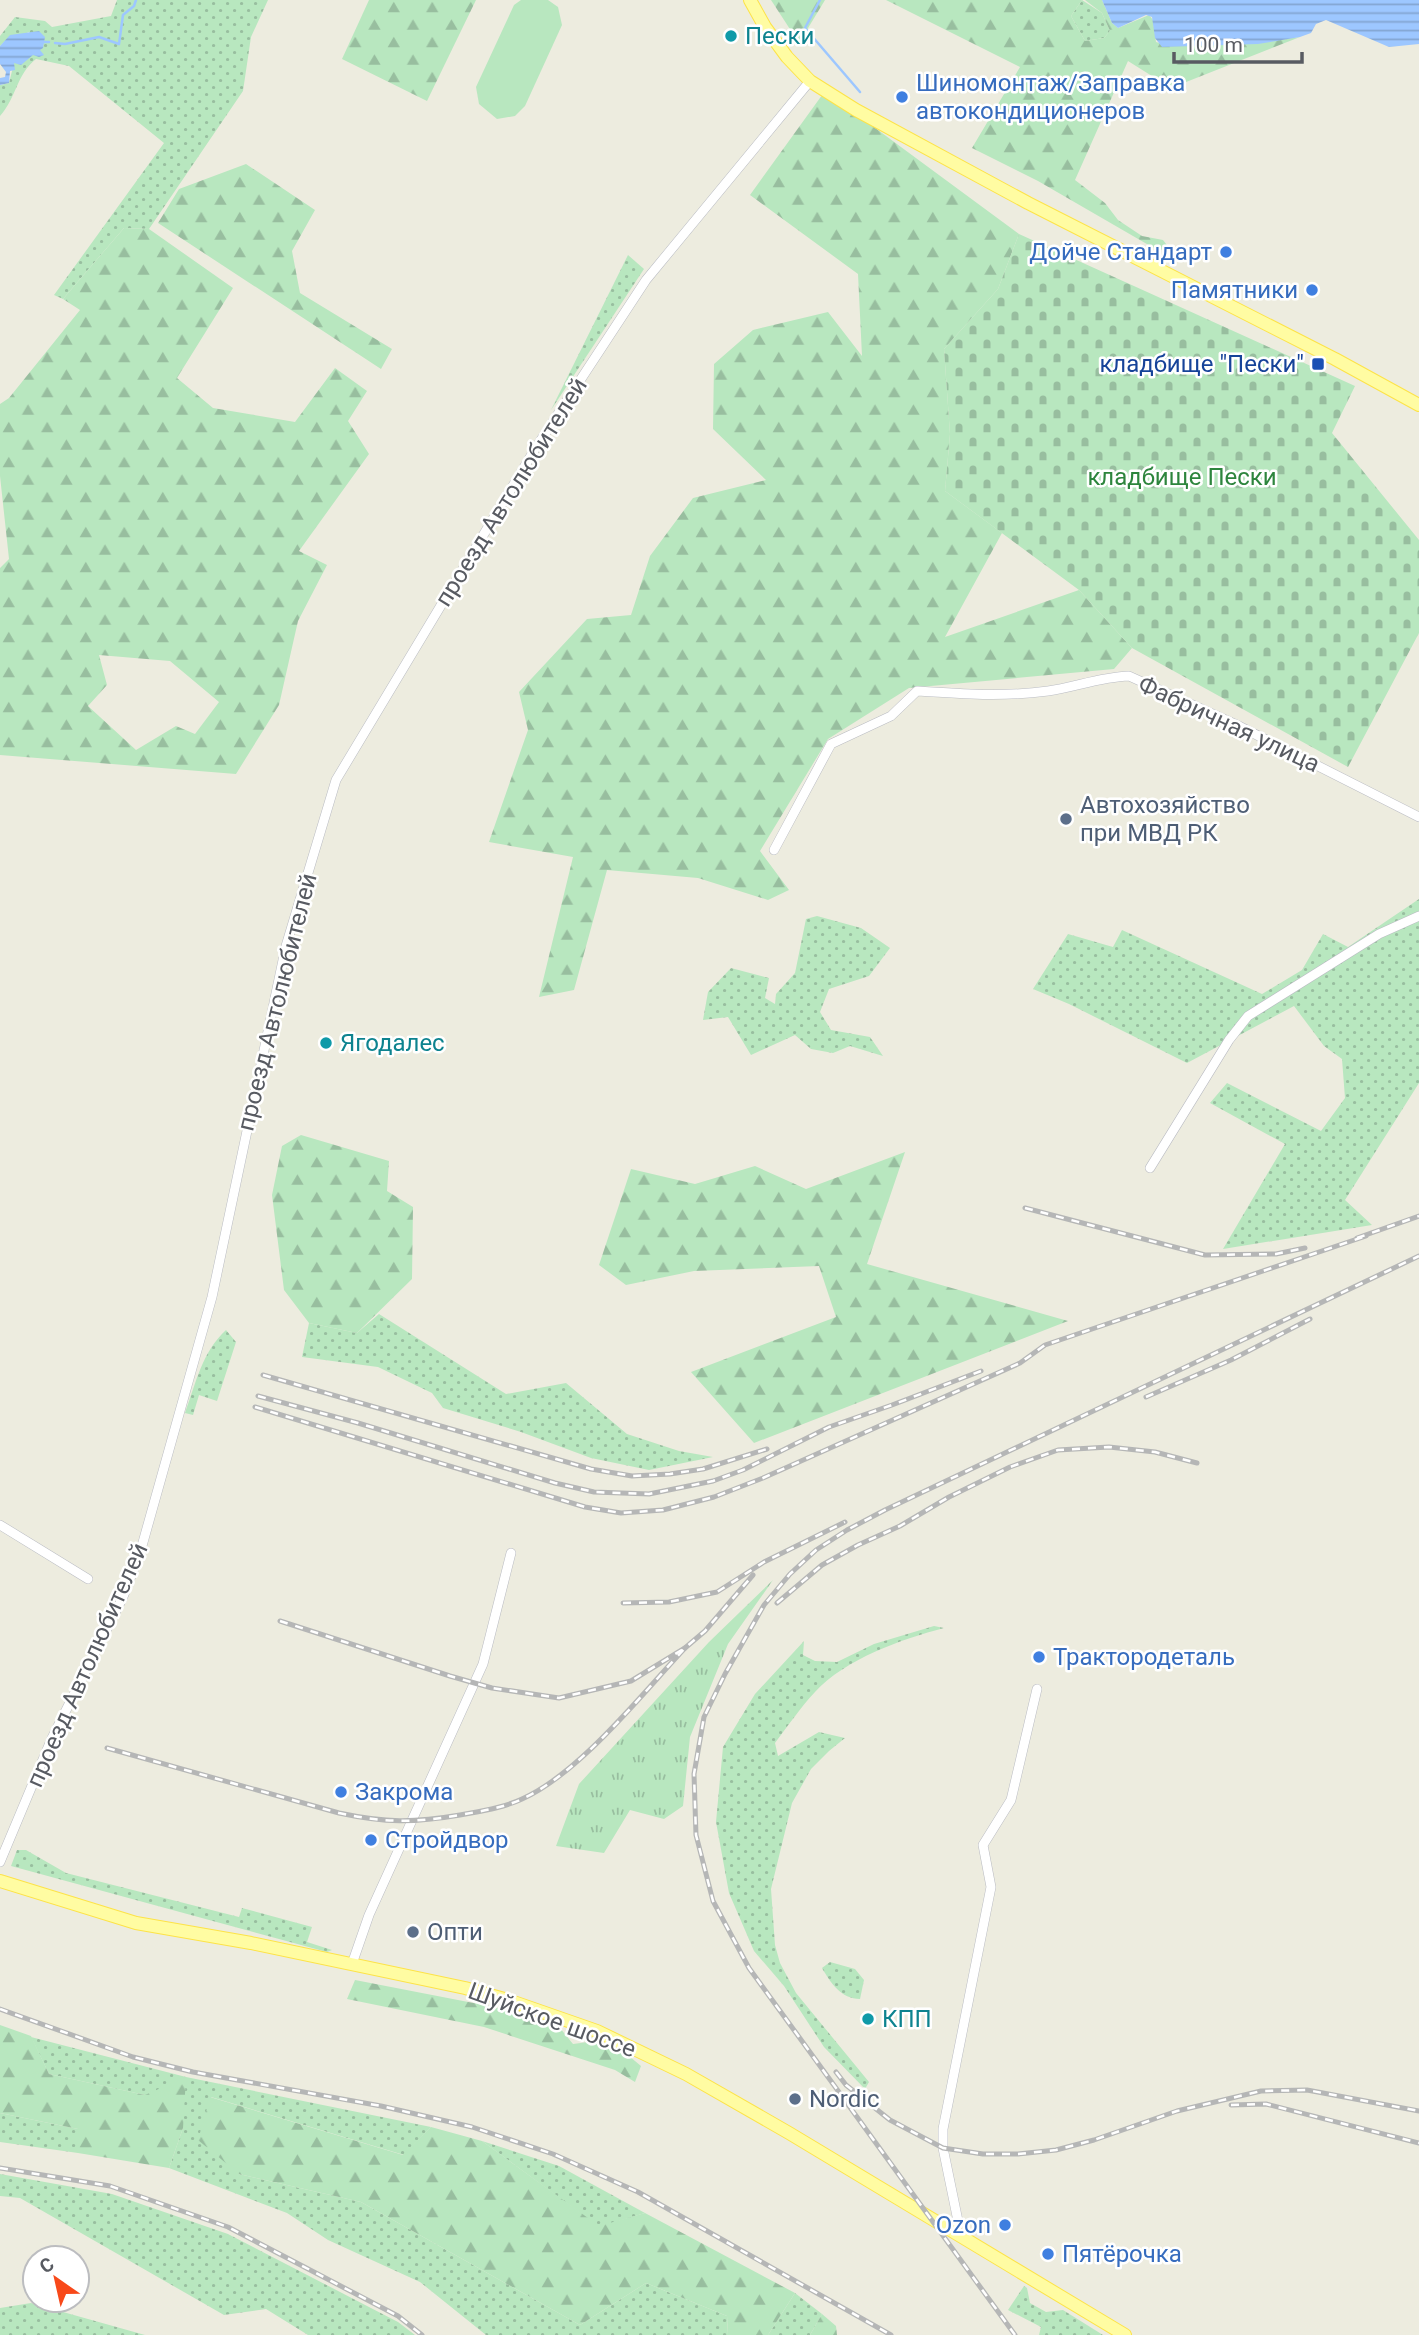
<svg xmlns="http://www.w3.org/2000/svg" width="1419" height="2335" viewBox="0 0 1419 2335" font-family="Roboto,sans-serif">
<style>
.grass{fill:url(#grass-dots)}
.forest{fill:url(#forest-firs);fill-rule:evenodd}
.cemetery{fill:url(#cemetery-stones)}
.park{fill:url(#park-tufts)}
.pitch{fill:#b8e7bf}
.water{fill:url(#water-rules)}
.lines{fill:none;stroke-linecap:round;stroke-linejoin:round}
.stream{stroke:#9dc7ff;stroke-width:2.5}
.minor-casing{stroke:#babcc3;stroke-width:10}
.major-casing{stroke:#fde348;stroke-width:14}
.minor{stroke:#fff;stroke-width:9}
.major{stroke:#fffca2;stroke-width:12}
.rail-casing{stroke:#b5b6b6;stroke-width:5}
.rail{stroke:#fff;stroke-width:2.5;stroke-dasharray:8;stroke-linecap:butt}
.culture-dot{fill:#0f9aa8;stroke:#fff;stroke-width:2.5}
.shop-dot{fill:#3f7fe0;stroke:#fff;stroke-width:2.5}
.transit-dot{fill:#1a4fb4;stroke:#fff;stroke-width:2.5}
.service-dot{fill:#5c6f8a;stroke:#fff;stroke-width:2.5}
.labels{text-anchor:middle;stroke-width:5;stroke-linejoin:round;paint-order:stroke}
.culture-label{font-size:24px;fill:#0d838f;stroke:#fff;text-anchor:start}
.shop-label{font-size:24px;fill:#366cbe;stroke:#fff;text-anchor:start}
.transit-label{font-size:24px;fill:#164399;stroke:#fff;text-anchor:end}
.park-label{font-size:24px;fill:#2d853d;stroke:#fff}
.street-label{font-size:24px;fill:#585b62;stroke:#fff}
.service-label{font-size:24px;fill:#4e5e75;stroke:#fff;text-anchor:start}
</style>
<defs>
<pattern id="grass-dots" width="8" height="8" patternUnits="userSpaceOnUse" patternTransform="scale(1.75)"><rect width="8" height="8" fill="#b8e7bf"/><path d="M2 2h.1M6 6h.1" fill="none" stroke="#98be9f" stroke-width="1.8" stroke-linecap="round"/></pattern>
<pattern id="forest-firs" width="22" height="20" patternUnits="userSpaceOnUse" patternTransform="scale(1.75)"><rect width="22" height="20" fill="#b8e7bf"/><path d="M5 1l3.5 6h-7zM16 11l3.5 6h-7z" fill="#98be9f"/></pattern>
<pattern id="cemetery-stones" width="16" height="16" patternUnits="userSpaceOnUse" patternTransform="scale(1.75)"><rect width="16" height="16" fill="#b8e7bf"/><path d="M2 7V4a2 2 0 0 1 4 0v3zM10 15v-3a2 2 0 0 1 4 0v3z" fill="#98be9f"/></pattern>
<pattern id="park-tufts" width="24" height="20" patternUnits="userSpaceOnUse" patternTransform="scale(1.75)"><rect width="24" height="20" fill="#b8e7bf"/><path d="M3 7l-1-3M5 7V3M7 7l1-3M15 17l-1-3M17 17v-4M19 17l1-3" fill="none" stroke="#98be9f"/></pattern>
<pattern id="water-rules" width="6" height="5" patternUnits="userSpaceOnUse" patternTransform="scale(1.75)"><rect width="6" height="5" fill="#9dc7ff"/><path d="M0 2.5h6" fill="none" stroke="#83a5d2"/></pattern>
</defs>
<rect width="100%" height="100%" fill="#edecdf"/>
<g class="grass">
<path d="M117,0h151l-17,37 -8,54 -94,138 -25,-1 -61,71 -9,-4 110,-152 -95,-77 -33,-7c-20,16 -19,38 -36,57v-31l9,-2 5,-20 26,-13 -11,-18 -7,3h-11l-11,11v-10l15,-19 30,4 7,6 59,-11z"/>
<path d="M1082,0l20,13 8,18 -6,7 -19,3 -14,-25z"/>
<path d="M628,255l16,14 -93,141z"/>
<path d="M1419,899v184l-74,117 27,25 -149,24 62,-105 -75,-41 17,-20 94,48 24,-33 -3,-39 -18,-13 -30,-40 -107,57 -118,-59 -36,-15 35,-55 45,13 9,-17 140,64 40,-24 21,-36 25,13z"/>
<path d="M817,916l44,12 29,20 -21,28 -40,13 -9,23 11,18 39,7 13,19 -33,-10 -17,7 -22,-4 -16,-14 -44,20 -23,-38 -25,3 5,-28 23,-24 38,10 -4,20 10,6 1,-10 19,-21 11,-54z"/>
<path d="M379,1314l127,80 60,-11 61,51 52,17 34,6 -64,13 -58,-12 -70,-26 -78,-24 -11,-15 -54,-26 -76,-10 7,-34 48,10z"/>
<path d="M226,1330l10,12 -19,59 -18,-6 -6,20 -8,-2c11,-30 17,-61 41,-83z"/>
<path d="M934,1626l10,2c-42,11 -99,31 -129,64 -15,16 -27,34 -40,51l3,13 41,-24 26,6 -16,13 -18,18 -19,34 -21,86 4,56 5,18 16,30 73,89 -4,7 -41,-42 -40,-61 -30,-35 -25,-58 -13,-71 7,-75 32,-53 49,-53 -1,14 12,6 22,1 37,-18z"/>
<path d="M17,1850h9l40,23 173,44 3,-9 70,19 -5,15 25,8 -5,2 -316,-86z"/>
<path d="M830,1962l25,7 9,11 -4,19c-19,0 -30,-17 -38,-31z"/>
<path d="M31,2037l155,40 245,50 -27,28 -193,-58 28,77 122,28 219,123 66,-42 81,33 1,19h-242l-66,-53 -92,-42 -41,-27 -118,-45 14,-40 -38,-33 -96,-21z"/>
<path d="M0,2113l78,16v24l-78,-11z"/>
<path d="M482,2141l77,25 86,47 -46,14z"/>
<path d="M0,2174l112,20 116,40 170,88 17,13h-107l-42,-26 -42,6 -204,-117 -20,-2z"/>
<path d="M1024,2286l3,2 3,15 16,9 17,-2 40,25h-64l2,-8 -33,-17z"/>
<path d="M795,2293l27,21 -12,21h-42z"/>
<path d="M31,2303l114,32h-145v-27z"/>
</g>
<g class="forest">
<path d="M369,0h107l-49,101 -85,-42z"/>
<path d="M771,0h54l-26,43z"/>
<path d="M886,0h196l-11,16 14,25 19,-3 6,-7 -8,-18 -17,-13h17l10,23 6,5 31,-13 4,5 3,22c21,7 34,3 55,2 30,0 59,-2 89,-7l-129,51 -43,-27 -53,119 30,23 13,17 24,16 21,4 10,13 -21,-6 -114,-66 -66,-33 48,-81z"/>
<path d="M825,91l194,143 -21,55 -54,60 6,85 -5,57 57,42 -57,104 134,-47 53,58 -18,21 -205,19 -81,51 -68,112 29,39 -21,10 -70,-22 -91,-8 -33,120 -35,7 34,-140 -84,-15 39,-112 -9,-38 68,-73 44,-4 19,-59 43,-58 73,-18 -53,-51 1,-65 39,-34 75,-18 34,44 -4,-82 -108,-79z"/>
<path d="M246,164l69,46 -23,41 8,42 92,56 -11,20 -223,-146 21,-34z"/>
<path d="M124,228l25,1 84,59 -56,90 36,30 82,14 40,-54 32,23 -19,30 21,33 -70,97 28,14 -29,56 -19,84 -43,69 -236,-19v-187l9,-9 -9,-83v-72l9,-6 71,-88 -17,-11zM99,655l71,6 49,41 -24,32 -19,-8 -40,24 -48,-44 19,-21z"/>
<path d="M301,1135l88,26 -2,30 26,16 -1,72 -55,54 -48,-10 -25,-33 -12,-95 10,-49z"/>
<path d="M905,1152l-38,112 201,57 -314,122 -63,-71 145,-55 -17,-51 -125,5 -68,14 -27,-20 32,-96 64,15 60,-18 51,23z"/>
<path d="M355,1980l139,27 66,21 13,16 23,-3 27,10 18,15 -6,16 -20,-12 -131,-43 -137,-28z"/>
<path d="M0,2025l31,11 18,38 96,21 41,-18 -3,51 -14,40 -91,-15v-24l-78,-16z"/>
<path d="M210,2097l193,58 28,-28 51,14 117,85 46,-13 150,80 -27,42h-40l-1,-19 -81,-33 -66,42 -219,-123 -122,-28 -41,-34z"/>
<path d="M822,2314l14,12 1,9h-27z"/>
</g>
<path class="cemetery" d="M1019,234l336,152 -23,47 87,107v93l-71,134 -216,-119 -53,-58 -134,-99 5,-57 -6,-85 54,-60z"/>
<path class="park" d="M773,1580l-45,64 -38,93 -7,69 -19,13 -34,-9 -26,43 -48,-7 23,-62 130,-142z"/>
<path class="pitch" d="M521,0h27l10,7 4,18 -37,81 -10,10 -18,3 -18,-15 -3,-17 38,-82z"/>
<g class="water">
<path d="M1102,0h317v44l-30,3 -63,-27 -10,4 -5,9 -11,4 -42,7 -96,3 -7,-9 -3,-21 -6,-2 -28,13 -6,-5z"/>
<path d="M39,31l6,6 -2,11 -3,2 4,5 -5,2 -6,-2 -12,10 -7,-2 1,7 -5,1 -1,12 -9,2v-7l5,-1 1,-5 -6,-8v-18l10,-11z"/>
</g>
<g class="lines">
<g class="stream">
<path d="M820,0l-15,28 55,64"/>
<path d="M41,42h8"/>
<path d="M55,43l10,1 34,-7 20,7 4,-29 11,-9 2,-6"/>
</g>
<defs>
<g id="minor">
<path d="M774,850l57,-106 60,-28 26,-25c44,3 87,6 131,0 27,-4 53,-14 81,-15l106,48 184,93"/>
<path d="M1150,1168l79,-128 19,-24 131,-82 40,-18"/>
<path d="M0,1525l88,54"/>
<path d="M0,1862l52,-124 71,-141 17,-44 72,-256 74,-351 50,-166 199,-331 111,-169 164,-199"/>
<path d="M352,1964l17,-49 114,-251 28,-111"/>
<path d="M953,2231l5,-10 -15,-73v-19l48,-242 -8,-42 28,-45 26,-111"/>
</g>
<g id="major">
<path d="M750,0l15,27 22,30 23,24 46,29 172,93 307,156 84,46"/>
<path d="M0,1881l136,42 115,20 214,45 43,12 89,31 89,43 103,59 336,202"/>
</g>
</defs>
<use href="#minor" class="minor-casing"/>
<use href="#major" class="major-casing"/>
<use href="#minor" class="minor"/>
<use href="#major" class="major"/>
<defs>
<g id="rail">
<path d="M1025,1208l180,47 71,-1 29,-6"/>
<path d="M1357,1238l62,-22"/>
<path d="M263,1375l328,94 41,7 38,-2 33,-5 64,-20"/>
<path d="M258,1396l100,27 197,60 39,9 55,2 64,-13 30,-11 86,-43 63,-22 89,-34"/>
<path d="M1146,1397l85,-37 79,-41"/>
<path d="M255,1407l330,100 36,6 42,-3 51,-13 49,-19 257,-115 25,-18 321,-109"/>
<path d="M623,1603l46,-1 48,-10 47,-30 81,-40"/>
<path d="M777,1603l45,-38 36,-20 42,-19 49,-29 61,-30 48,-17 51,-3 46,5 42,11"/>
<path d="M280,1621l170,55 42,12 67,10 72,-17 54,-33 20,-17 48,-56"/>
<path d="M107,1748l232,65c47,10 74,10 121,2 21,-4 43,-7 62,-16 58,-26 119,-104 163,-151"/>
<path d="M0,2009l133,48 60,15 188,34 91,21 81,27 85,38 253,143"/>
<path d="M836,2072l10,13 44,35 53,28 40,6h35l38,-4 38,-10 83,-29 84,-20 46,-1 112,21"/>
<path d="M1231,2105l35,-1 153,39"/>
<path d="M0,2168l110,18 118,41 170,89 24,19"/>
<path d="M1015,2335l-266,-367 -36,-67 -17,-66 -2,-61 10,-57 21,-43 39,-69 26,-31 26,-24 31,-20 38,-20 534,-254"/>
</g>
</defs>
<use href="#rail" class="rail-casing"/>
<use href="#rail" class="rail"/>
</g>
<g class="culture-dot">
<circle cx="731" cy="36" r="7"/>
<circle cx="326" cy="1043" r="7"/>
<circle cx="868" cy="2019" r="7"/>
</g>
<g class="shop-dot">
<circle cx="902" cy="97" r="7"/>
<circle cx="1226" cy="252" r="7"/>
<circle cx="1312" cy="290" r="7"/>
<circle cx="1039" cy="1657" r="7"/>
<circle cx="341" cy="1792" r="7"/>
<circle cx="371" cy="1840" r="7"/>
<circle cx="1005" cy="2225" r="7"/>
<circle cx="1048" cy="2254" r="7"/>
</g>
<rect class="transit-dot" x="1311" y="357" width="14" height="14" rx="3.5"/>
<g class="service-dot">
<circle cx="1066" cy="819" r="7"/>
<circle cx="413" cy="1932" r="7"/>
<circle cx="795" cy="2099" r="7"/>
</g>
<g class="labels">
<g class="culture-label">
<text x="745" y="44">Пески</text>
<text x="340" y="1051">Ягодалес</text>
<text x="882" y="2027">КПП</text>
</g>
<g class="shop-label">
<text x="916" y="91">Шиномонтаж/Заправка<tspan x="916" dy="28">автокондиционеров</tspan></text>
<text x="1212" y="260" text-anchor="end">Дойче Стандарт</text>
<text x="1298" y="298" text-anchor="end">Памятники</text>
<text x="1053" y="1665">Трактородеталь</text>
<text x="355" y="1800">Закрома</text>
<text x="385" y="1848">Стройдвор</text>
<text x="991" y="2233" text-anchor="end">Ozon</text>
<text x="1062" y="2262">Пятёрочка</text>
</g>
<g class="transit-label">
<text x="1304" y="372">кладбище "Пески"</text>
</g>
<g class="park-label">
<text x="1182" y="485">кладбище Пески</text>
</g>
<g class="street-label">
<text transform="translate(511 492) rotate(-58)" y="8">проезд Автолюбителей</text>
<text transform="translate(1229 724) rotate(25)" y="8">Фабричная улица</text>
<text transform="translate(277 1002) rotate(-76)" y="8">проезд Автолюбителей</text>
<text transform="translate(87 1665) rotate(-66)" y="8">проезд Автолюбителей</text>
<text transform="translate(552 2020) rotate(20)" y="8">Шуйское шоссе</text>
</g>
<g class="service-label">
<text x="1080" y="813">Автохозяйство<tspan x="1080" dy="28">при МВД РК</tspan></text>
<text x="427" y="1940">Опти</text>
<text x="809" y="2107">Nordic</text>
</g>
</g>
<g transform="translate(56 2279) rotate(326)"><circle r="33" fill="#ffffff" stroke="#bcbdc0" stroke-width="2"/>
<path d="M0-5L12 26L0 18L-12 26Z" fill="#f8491a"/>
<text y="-10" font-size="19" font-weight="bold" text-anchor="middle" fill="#585b62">С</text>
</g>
<path d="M1174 52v10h128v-10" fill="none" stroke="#585b62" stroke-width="3.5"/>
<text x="1184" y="52" font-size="21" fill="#585b62" stroke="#ffffff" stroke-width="5" paint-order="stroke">100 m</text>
</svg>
